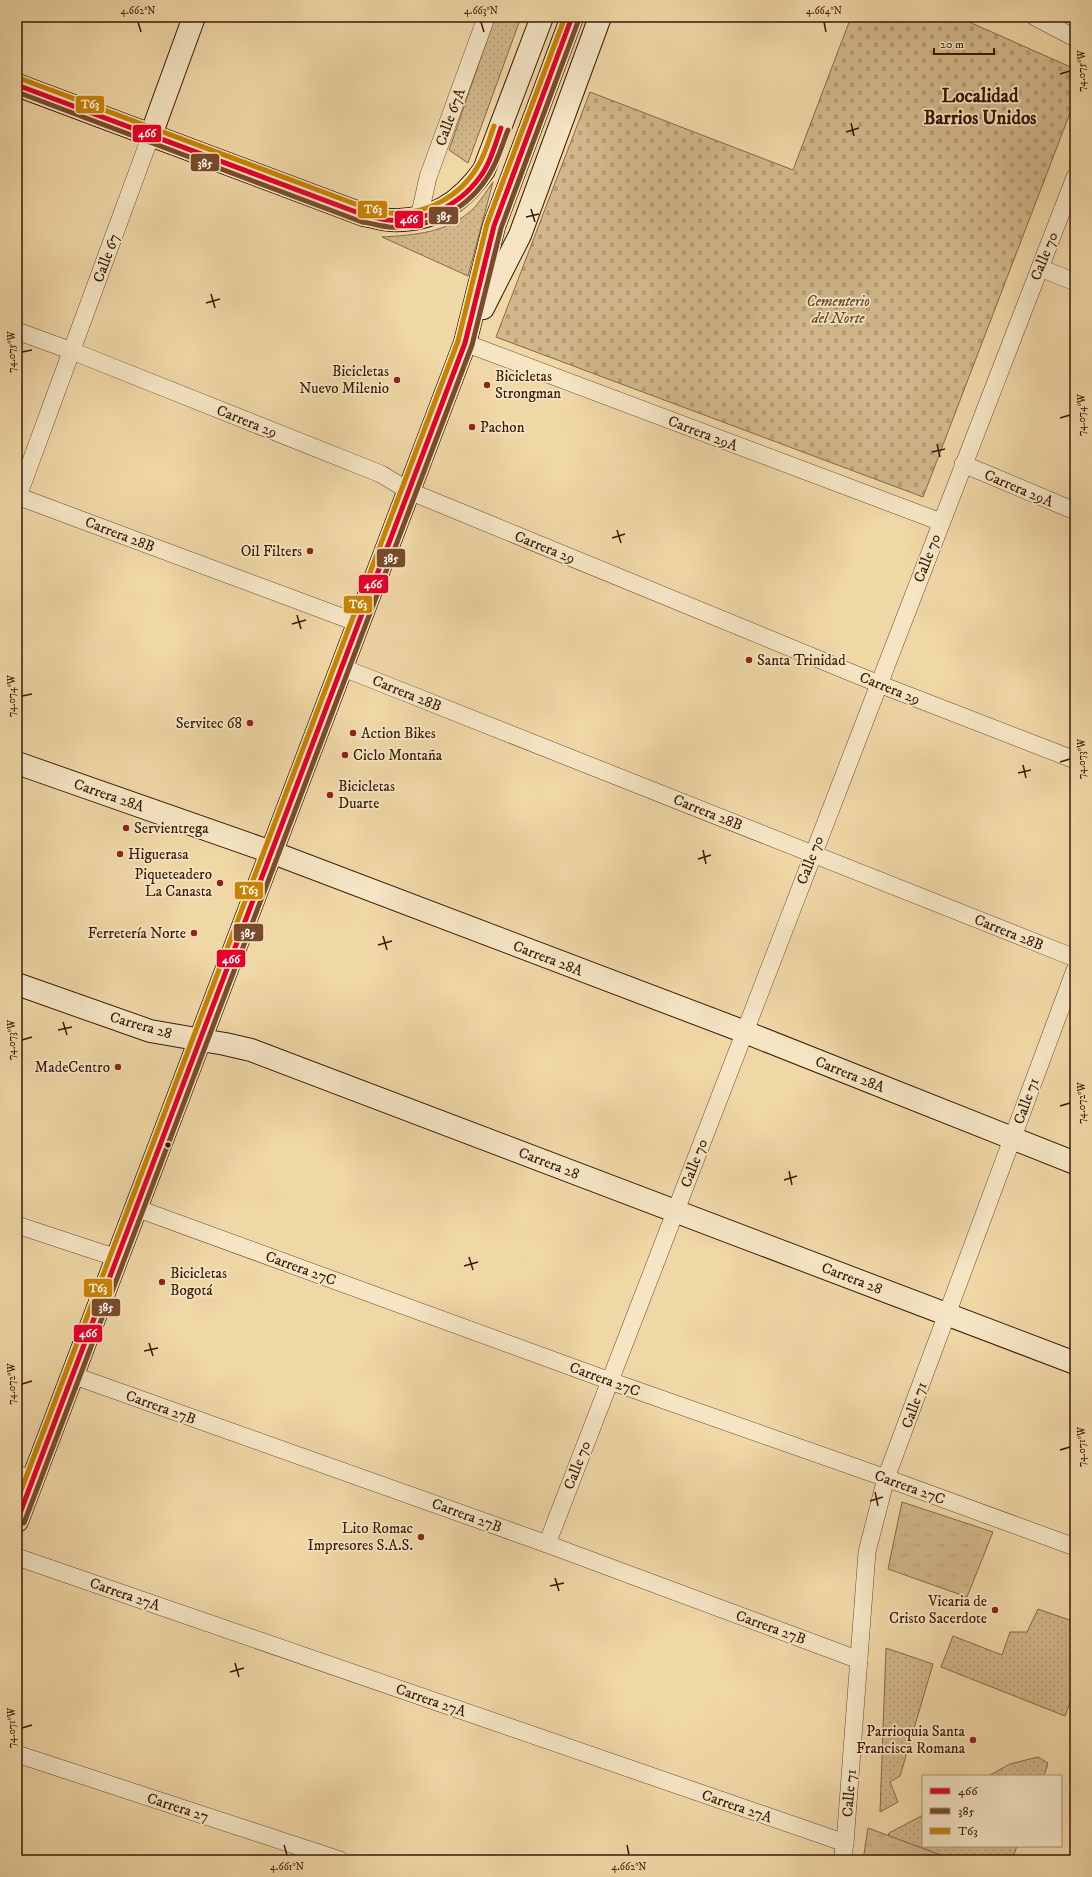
<svg xmlns="http://www.w3.org/2000/svg" width="1092" height="1877" viewBox="0 0 1092 1877" font-family="'IM FELL DW Pica',serif">
<style>
.grass{fill:url(#grass-dots);stroke:#856847}
.cemetery{fill:url(#cemetery-stones);stroke:#856847}
.park{fill:url(#park-tufts);stroke:#856847}
.lines{fill:none;stroke-linecap:round;stroke-linejoin:round}
.street-casing{stroke:#67492c;stroke-width:18}
.secondary-casing{stroke:#391a04;stroke-width:24}
.street{stroke:#f5e5c5;stroke-width:17}
.secondary{stroke:#f5e5c5;stroke-width:22}
.bus-1-casing{stroke:#f5e5c5;stroke-width:8}
.bus-2-casing{stroke:#f5e5c5;stroke-width:8}
.bus-3-casing{stroke:#f5e5c5;stroke-width:8}
.bus-1{stroke:#e4002b;stroke-width:5}
.bus-2{stroke:#7a4b2a;stroke-width:5}
.bus-3{stroke:#c88301;stroke-width:5}
.ticks{fill:none;stroke:#391a04;stroke-width:1.5}
.poi-dot{fill:#8f2418;stroke:#f5e5c5;stroke-width:1.5}
.bus-dot{fill:#391a04;stroke:#f5e5c5;stroke-width:1.5}
.labels{text-anchor:middle;stroke-width:3.5;stroke-linejoin:round;paint-order:stroke}
.street-label{font-size:15px;fill:#391a04;stroke:#f5e5c5}
.park-label{font-size:15px;font-style:italic;fill:#67492c;stroke:#f5e5c5}
.poi-label{font-size:15px;fill:#391a04;stroke:#f5e5c5;text-anchor:end}
.district-label{font-size:19px;font-weight:bold;fill:#391a04;stroke:#f5e5c5}
.line-badge{stroke:#f5e5c5;stroke-width:1.5}
.badge-label{font-size:11px;text-anchor:middle;font-weight:bold;fill:#fff}
.neatline{fill:none;stroke:#391a04;stroke-width:1.5}
.ticks-label{font-size:10px;text-anchor:middle;fill:#391a04}
</style>
<defs>
<pattern id="grass-dots" width="8" height="8" patternUnits="userSpaceOnUse"><rect width="8" height="8" fill="#d1b78a"/><path d="M2 2h.1M6 6h.1" fill="none" stroke="#b49d75" stroke-width="1.8" stroke-linecap="round"/></pattern>
<pattern id="cemetery-stones" width="16" height="16" patternUnits="userSpaceOnUse"><rect width="16" height="16" fill="#d1b78a"/><path d="M2 7V4a2 2 0 0 1 4 0v3zM10 15v-3a2 2 0 0 1 4 0v3z" fill="#b49d75"/></pattern>
<pattern id="park-tufts" width="24" height="20" patternUnits="userSpaceOnUse"><rect width="24" height="20" fill="#d1b78a"/><path d="M3 7l-1-3M5 7V3M7 7l1-3M15 17l-1-3M17 17v-4M19 17l1-3" fill="none" stroke="#b49d75"/></pattern>
</defs>
<rect width="100%" height="100%" fill="#f0d7a6"/>
<filter id="stains"><feTurbulence type="fractalNoise" baseFrequency=".005" numOctaves="4"/><feColorMatrix values="0 0 0 0 .2 0 0 0 0 .09 0 0 0 0 .02 0 0 0 .5 -.17"/></filter>
<radialGradient id="worn" r=".72"><stop offset=".6" stop-color="#630" stop-opacity="0"/><stop offset="1" stop-color="#630" stop-opacity=".3"/></radialGradient>
<g class="grass">
<path d="M495,17h26l-53,146 -19,-13z"/>
<path d="M493,182l-25,94 -86,-39c33,-2 65,-4 91,-28 7,-7 14,-19 20,-27z"/>
<path d="M1038,1609l37,13v67l-10,27 -124,-49 12,-31 49,19 8,-23h17z"/>
<path d="M886,1648l47,16 -33,112 -10,6 8,20 -18,10z"/>
<path d="M1038,1757l10,6 -4,13h-56l22,-12z"/>
<path d="M923,1815v31h94l-5,14h-58l-66,-24 1,-3z"/>
</g>
<path class="cemetery" d="M851,17h107l117,52v31l-152,397 -427,-160 94,-245 203,78z"/>
<g class="park">
<path d="M902,1502l91,30 -26,65 -79,-28z"/>
<path d="M868,1828l86,32h-91z"/>
</g>
<g class="lines">
<defs>
<g id="street">
<path d="M1035,17l40,21"/>
<path d="M419,218l9,-41 58,-159 -3,-1"/>
<path d="M1040,268l35,14"/>
<path d="M17,331l55,20 309,123 28,17 470,193 196,76"/>
<path d="M465,343l476,179"/>
<path d="M963,464l112,47"/>
<path d="M17,496l341,127"/>
<path d="M17,499l134,-364"/>
<path d="M341,667l734,291"/>
<path d="M136,1208l474,173 276,97 189,69"/>
<path d="M17,1225l100,33"/>
<path d="M72,1375l475,169 312,116"/>
<path d="M17,1474l16,5"/>
<path d="M547,1544l528,-1367"/>
<path d="M17,1557l828,286"/>
<path d="M17,1754l323,106"/>
<path d="M842,1860l3,-17 22,-291 19,-74 189,-508"/>
</g>
<g id="secondary">
<path d="M17,85l347,130c9,1 18,5 27,5 42,2 70,-18 93,-50l58,-153"/>
<path d="M151,135l43,-118"/>
<path d="M483,308l37,-73 80,-218"/>
<path d="M17,763l254,89 474,180 330,131"/>
<path d="M17,984l133,47 75,13 26,6 824,313"/>
<path d="M17,1521l448,-1178 29,-117 78,-209"/>
</g>
</defs>
<use href="#street" class="street-casing"/>
<use href="#secondary" class="secondary-casing"/>
<use href="#street" class="street"/>
<use href="#secondary" class="secondary"/>
<defs>
<g id="bus-1">
<path d="M17,85l347,130c8,1 16,4 24,5 39,3 76,-17 96,-49 8,-13 12,-29 17,-43"/>
<path d="M17,1521l448,-1178 29,-117 78,-209"/>
</g>
<g id="bus-2">
<path d="M17,92l345,130c9,1 18,4 27,5 41,2 80,-18 101,-54 8,-13 12,-28 18,-43"/>
<path d="M24,1523l448,-1178 29,-117 78,-209"/>
</g>
<g id="bus-3">
<path d="M19,78l347,130c8,1 16,5 24,5 36,2 70,-16 88,-47 8,-13 11,-27 16,-40"/>
<path d="M17,1501l441,-1160 29,-117 78,-207"/>
</g>
</defs>
<use href="#bus-1" class="bus-1-casing"/>
<use href="#bus-2" class="bus-2-casing"/>
<use href="#bus-3" class="bus-3-casing"/>
<use href="#bus-1" class="bus-1"/>
<use href="#bus-2" class="bus-2"/>
<use href="#bus-3" class="bus-3"/>
</g>
<path class="ticks" d="M138,22l3,10M481,22l3,10M824,22l2,10M1060,74l10,-3M851,123l3,13M846,132l13,-4M531,209l4,13M526,217l13,-3M211,294l4,14M206,303l14,-4M22,352l10,-2M1060,418l10,-3M937,444l3,13M932,452l13,-3M617,530l4,13M612,538l13,-4M297,615l4,14M292,624l14,-4M22,696l10,-2M1060,762l10,-3M1023,765l3,13M1018,773l13,-3M703,850l3,14M698,859l13,-4M383,936l4,14M378,945l14,-4M63,1022l4,13M58,1030l14,-3M22,1040l10,-3M1060,1106l10,-3M789,1171l3,14M784,1180l13,-4M469,1257l4,13M464,1266l14,-4M149,1343l4,13M144,1351l14,-3M22,1384l10,-3M1060,1450l10,-3M875,1492l3,14M870,1501l13,-4M555,1578l4,13M550,1586l14,-3M235,1663l4,14M230,1672l14,-4M22,1728l10,-3M284,1845l3,10M627,1845l2,10"/>
<g class="poi-dot">
<circle cx="397" cy="380" r="4"/>
<circle cx="487" cy="385" r="4"/>
<circle cx="472" cy="427" r="4"/>
<circle cx="310" cy="551" r="4"/>
<circle cx="749" cy="660" r="4"/>
<circle cx="250" cy="723" r="4"/>
<circle cx="353" cy="733" r="4"/>
<circle cx="345" cy="755" r="4"/>
<circle cx="330" cy="795" r="4"/>
<circle cx="126" cy="828" r="4"/>
<circle cx="120" cy="854" r="4"/>
<circle cx="220" cy="883" r="4"/>
<circle cx="194" cy="933" r="4"/>
<circle cx="118" cy="1067" r="4"/>
<circle cx="162" cy="1282" r="4"/>
<circle cx="421" cy="1537" r="4"/>
<circle cx="995" cy="1610" r="4"/>
<circle cx="973" cy="1740" r="4"/>
</g>
<circle class="bus-dot" cx="168" cy="1145" r="3.5"/>
<g class="labels">
<g class="street-label">
<text transform="translate(450 117) rotate(-70)" y="5">Calle 67A</text>
<text transform="translate(1044 256) rotate(-68)" y="5">Calle 70</text>
<text transform="translate(106 258) rotate(-70)" y="5">Calle 67</text>
<text transform="translate(247 421) rotate(22)" y="5">Carrera 29</text>
<text transform="translate(703 433) rotate(21)" y="5">Carrera 29A</text>
<text transform="translate(1019 488) rotate(23)" y="5">Carrera 29A</text>
<text transform="translate(120 534) rotate(21)" y="5">Carrera 28B</text>
<text transform="translate(545 547) rotate(22)" y="5">Carrera 29</text>
<text transform="translate(927 558) rotate(-69)" y="5">Calle 70</text>
<text transform="translate(890 688) rotate(22)" y="5">Carrera 29</text>
<text transform="translate(407 693) rotate(22)" y="5">Carrera 28B</text>
<text transform="translate(109 795) rotate(19)" y="5">Carrera 28A</text>
<text transform="translate(708 812) rotate(22)" y="5">Carrera 28B</text>
<text transform="translate(810 860) rotate(-69)" y="5">Calle 70</text>
<text transform="translate(1009 932) rotate(22)" y="5">Carrera 28B</text>
<text transform="translate(548 958) rotate(21)" y="5">Carrera 28A</text>
<text transform="translate(141 1025) rotate(16)" y="5">Carrera 28</text>
<text transform="translate(850 1074) rotate(22)" y="5">Carrera 28A</text>
<text transform="translate(1026 1101) rotate(-70)" y="5">Calle 71</text>
<text transform="translate(549 1163) rotate(21)" y="5">Carrera 28</text>
<text transform="translate(694 1163) rotate(-69)" y="5">Calle 70</text>
<text transform="translate(301 1268) rotate(20)" y="5">Carrera 27C</text>
<text transform="translate(852 1278) rotate(21)" y="5">Carrera 28</text>
<text transform="translate(605 1379) rotate(20)" y="5">Carrera 27C</text>
<text transform="translate(914 1405) rotate(-70)" y="5">Calle 71</text>
<text transform="translate(161 1407) rotate(20)" y="5">Carrera 27B</text>
<text transform="translate(577 1465) rotate(-69)" y="5">Calle 70</text>
<text transform="translate(910 1487) rotate(20)" y="5">Carrera 27C</text>
<text transform="translate(467 1515) rotate(20)" y="5">Carrera 27B</text>
<text transform="translate(125 1594) rotate(19)" y="5">Carrera 27A</text>
<text transform="translate(771 1627) rotate(20)" y="5">Carrera 27B</text>
<text transform="translate(431 1700) rotate(19)" y="5">Carrera 27A</text>
<text transform="translate(849 1793) rotate(-85)" y="5">Calle 71</text>
<text transform="translate(737 1806) rotate(19)" y="5">Carrera 27A</text>
<text transform="translate(178 1807) rotate(18)" y="5">Carrera 27</text>
</g>
<g class="park-label">
<text x="838" y="306">Cementerio<tspan x="838" dy="17">del Norte</tspan></text>
</g>
<g class="poi-label">
<text x="389" y="376">Bicicletas<tspan x="389" dy="17">Nuevo Milenio</tspan></text>
<text x="495" y="381" text-anchor="start">Bicicletas<tspan x="495" dy="17">Strongman</tspan></text>
<text x="480" y="432" text-anchor="start">Pachon</text>
<text x="302" y="556">Oil Filters</text>
<text x="757" y="665" text-anchor="start">Santa Trinidad</text>
<text x="242" y="728">Servitec 68</text>
<text x="361" y="738" text-anchor="start">Action Bikes</text>
<text x="353" y="760" text-anchor="start">Ciclo Montaña</text>
<text x="338" y="791" text-anchor="start">Bicicletas<tspan x="338" dy="17">Duarte</tspan></text>
<text x="134" y="833" text-anchor="start">Servientrega</text>
<text x="128" y="859" text-anchor="start">Higuerasa</text>
<text x="212" y="879">Piqueteadero<tspan x="212" dy="17">La Canasta</tspan></text>
<text x="186" y="938">Ferretería Norte</text>
<text x="110" y="1072">MadeCentro</text>
<text x="170" y="1278" text-anchor="start">Bicicletas<tspan x="170" dy="17">Bogotá</tspan></text>
<text x="413" y="1533">Lito Romac<tspan x="413" dy="17">Impresores S.A.S.</tspan></text>
<text x="987" y="1606">Vicaria de<tspan x="987" dy="17">Cristo Sacerdote</tspan></text>
<text x="965" y="1736">Parrioquia Santa<tspan x="965" dy="17">Francisca Romana</tspan></text>
</g>
<g class="district-label">
<text x="980" y="102">Localidad<tspan x="980" dy="22">Barrios Unidos</tspan></text>
</g>
</g>
<g class="line-badge">
<rect x="75" y="95" width="30" height="19" rx="4" fill="#c88301"/>
<rect x="132" y="124" width="30" height="19" rx="4" fill="#e4002b"/>
<rect x="190" y="153" width="30" height="19" rx="4" fill="#7a4b2a"/>
<rect x="357" y="200" width="31" height="19" rx="4" fill="#c88301"/>
<rect x="428" y="206" width="31" height="19" rx="4" fill="#7a4b2a"/>
<rect x="394" y="210" width="30" height="19" rx="4" fill="#e4002b"/>
<rect x="376" y="548" width="30" height="20" rx="4" fill="#7a4b2a"/>
<rect x="358" y="574" width="31" height="20" rx="4" fill="#e4002b"/>
<rect x="343" y="595" width="30" height="19" rx="4" fill="#c88301"/>
<rect x="234" y="881" width="30" height="19" rx="4" fill="#c88301"/>
<rect x="233" y="923" width="31" height="19" rx="4" fill="#7a4b2a"/>
<rect x="216" y="949" width="30" height="19" rx="4" fill="#e4002b"/>
<rect x="83" y="1278" width="30" height="20" rx="4" fill="#c88301"/>
<rect x="91" y="1298" width="30" height="19" rx="4" fill="#7a4b2a"/>
<rect x="73" y="1324" width="30" height="19" rx="4" fill="#e4002b"/>
</g>
<g class="badge-label">
<text x="90" y="108">T63</text>
<text x="147" y="137">466</text>
<text x="205" y="167">385</text>
<text x="373" y="213">T63</text>
<text x="444" y="220">385</text>
<text x="409" y="223">466</text>
<text x="391" y="562">385</text>
<text x="373" y="588">466</text>
<text x="358" y="608">T63</text>
<text x="249" y="894">T63</text>
<text x="248" y="937">385</text>
<text x="231" y="963">466</text>
<text x="98" y="1292">T63</text>
<text x="106" y="1311">385</text>
<text x="88" y="1337">466</text>
</g>
<rect width="1092" height="1877" fill="none" stroke="#f0d7a6" stroke-width="44"/>
<rect x="922" y="1775" width="140" height="72" fill="#f5e5c5" stroke="#aa9478"/>
<rect x="930" y="1788" width="20" height="6" fill="#e4002b" stroke="#aa9478"/>
<text x="958" y="1795" font-size="12" fill="#391a04">466</text>
<rect x="930" y="1808" width="20" height="6" fill="#7a4b2a" stroke="#aa9478"/>
<text x="958" y="1815" font-size="12" fill="#391a04">385</text>
<rect x="930" y="1828" width="20" height="6" fill="#c88301" stroke="#aa9478"/>
<text x="958" y="1835" font-size="12" fill="#391a04">T63</text>
<path d="M934 48v6h60v-6" fill="none" stroke="#391a04" stroke-width="2"/>
<text x="940" y="48" font-size="12" fill="#391a04" stroke="#f5e5c5" stroke-width="3" paint-order="stroke">20 m</text>
<rect x="22" y="22" width="1048" height="1833" class="neatline"/>
<g class="ticks-label">
<text x="138" y="14">4.662°N</text>
<text x="481" y="14">4.663°N</text>
<text x="824" y="14">4.664°N</text>
<text transform="translate(1081 71) rotate(-90)" y="4">74.075°W</text>
<text transform="translate(11 352) rotate(-90)" y="4">74.075°W</text>
<text transform="translate(1081 415) rotate(-90)" y="4">74.074°W</text>
<text transform="translate(11 696) rotate(-90)" y="4">74.074°W</text>
<text transform="translate(1081 759) rotate(-90)" y="4">74.073°W</text>
<text transform="translate(11 1040) rotate(-90)" y="4">74.073°W</text>
<text transform="translate(1081 1103) rotate(-90)" y="4">74.072°W</text>
<text transform="translate(11 1384) rotate(-90)" y="4">74.072°W</text>
<text transform="translate(1081 1447) rotate(-90)" y="4">74.071°W</text>
<text transform="translate(11 1728) rotate(-90)" y="4">74.071°W</text>
<text x="287" y="1870">4.661°N</text>
<text x="629" y="1870">4.662°N</text>
</g>
<rect width="100%" height="100%" filter="url(#stains)"/>
<rect width="100%" height="100%" fill="url(#worn)"/>
</svg>
